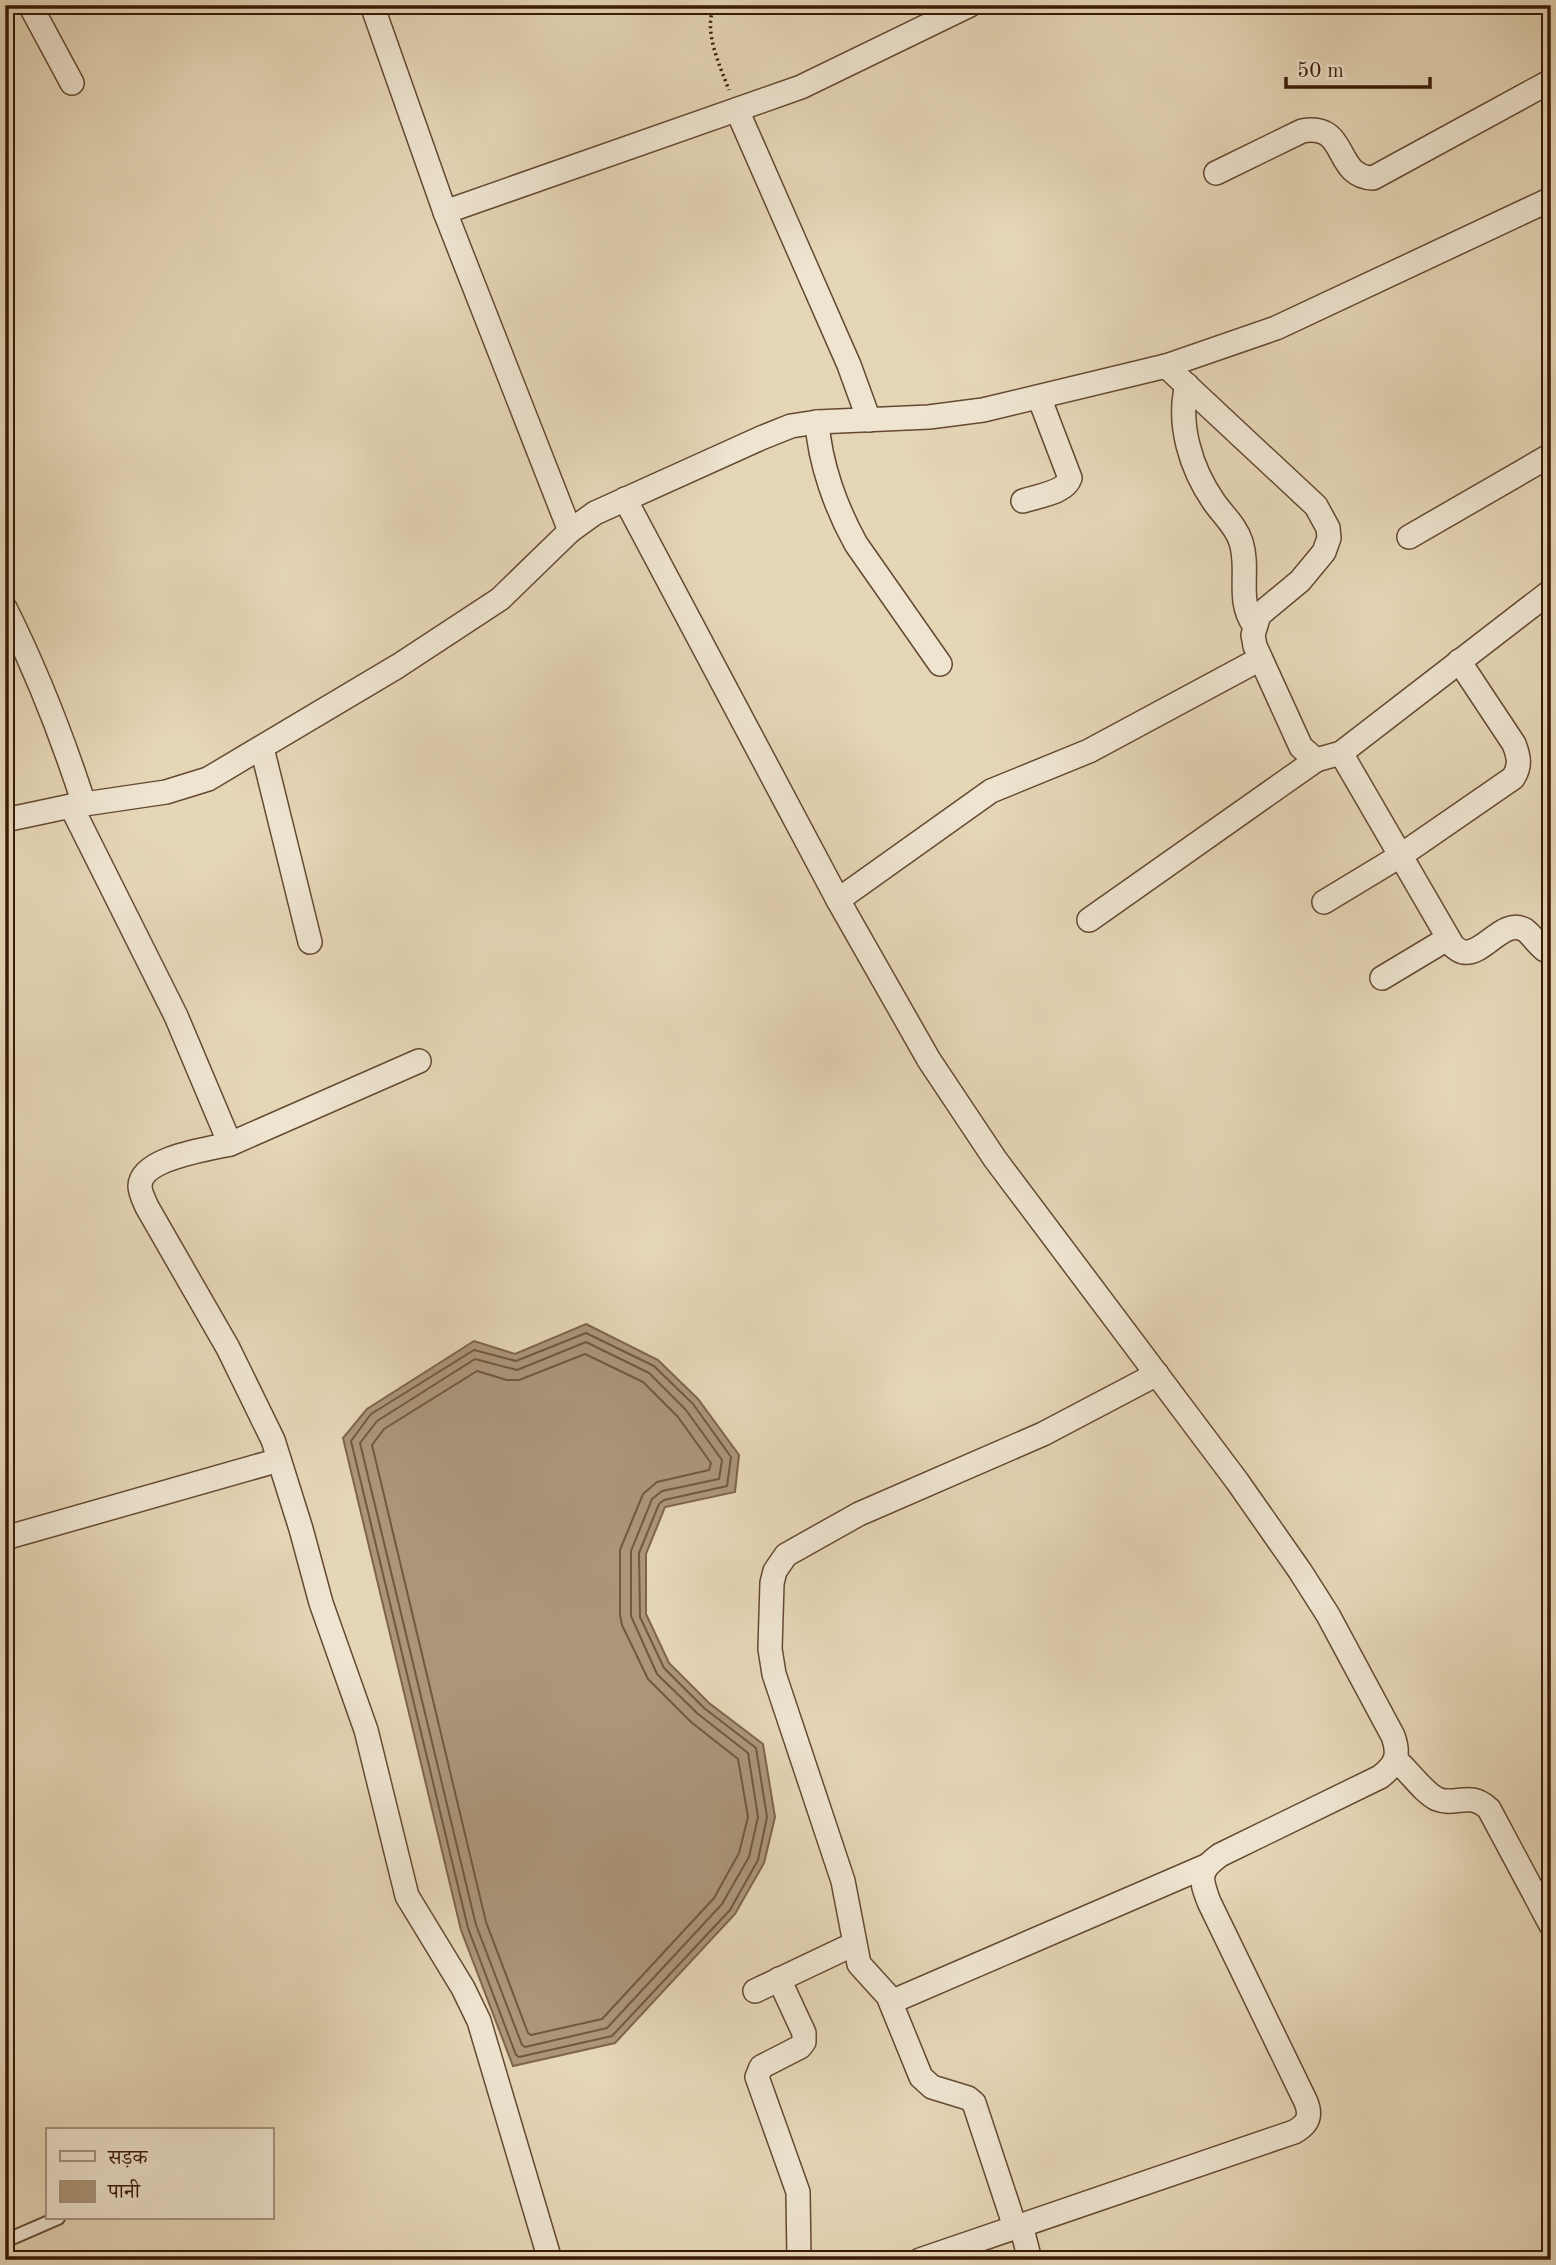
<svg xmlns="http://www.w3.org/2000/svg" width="1556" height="2265" viewBox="0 0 1556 2265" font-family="'Old Standard TT','Noto Serif Devanagari',serif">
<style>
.water{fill:#ab967a;stroke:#7e644c;stroke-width:2}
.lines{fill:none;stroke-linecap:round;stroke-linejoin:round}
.shore{stroke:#725840;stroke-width:2}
.service-casing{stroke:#654932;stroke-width:16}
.minor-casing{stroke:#654932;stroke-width:26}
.path{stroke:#3a1a06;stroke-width:3.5;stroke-dasharray:2 3.5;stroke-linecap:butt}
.service{stroke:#eee4d0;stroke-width:12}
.minor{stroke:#eee4d0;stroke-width:23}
</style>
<rect width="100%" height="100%" fill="#e5d6b6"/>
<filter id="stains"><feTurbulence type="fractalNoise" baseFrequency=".00286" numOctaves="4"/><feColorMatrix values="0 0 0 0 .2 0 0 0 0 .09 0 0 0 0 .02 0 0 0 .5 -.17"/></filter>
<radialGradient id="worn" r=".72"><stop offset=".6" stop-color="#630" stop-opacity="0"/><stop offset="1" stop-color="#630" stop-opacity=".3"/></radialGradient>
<path class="water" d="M586,1324l72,36 40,39 41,56 -4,37 -70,15 -19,47v60l23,49 40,40 54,41 12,73 -11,46 -29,51 -120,129 -102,23 -52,-136 -118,-492 24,-29 107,-68 41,13z"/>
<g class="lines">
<g class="shore">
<path d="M586,1333l68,33 39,38 38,53 -4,29 -63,14 -5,4 -20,49 1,64 24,51 40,40 52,40 11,69 -9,43 -28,50 -118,126 -93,21 -3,-2 -48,-127 -117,-487 20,-27 103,-64 42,11z"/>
<path d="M586,1342l63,31 37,37 36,50 -3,19 -57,12 -10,8 -21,52v65l26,58 41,40 50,39 10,64 -9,40 -27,47 -115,124 -82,19 -3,-2 -46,-120 -116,-482 17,-22 98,-62 42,11z"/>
<path d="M585,1354l58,28 35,35 33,46 -2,7 -52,12 -14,12 -23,56v65l2,10 26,54 43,43 47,37 10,58 -9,36 -25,45 -112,121 -71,16 -3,-2 -42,-111 -114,-477 12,-16 93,-58 30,9h12z"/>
</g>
<defs>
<path id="service" d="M5,2241l53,-23"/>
<g id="minor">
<path d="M30,5l42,78"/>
<path d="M372,5l73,207 125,319"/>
<path d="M737,110l112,255 20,55"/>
<path d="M1216,173l86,-42c47,-9 31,46 71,47l178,-97"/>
<path d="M445,212l356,-125 169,-82"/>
<path d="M1166,366l150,140 12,22 1,10 -5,14 -24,29 -41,34 -6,20 2,11 46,101 15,13 25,-7 210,-162"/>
<path d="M1187,385c-10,39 4,84 27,117 9,13 22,24 27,40 9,28 -5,58 13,83"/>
<path d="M817,422c3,42 19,86 39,122l84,120"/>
<path d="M625,499l213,401 91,160 66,99 242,322 63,90 28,44 65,121c7,19 3,29 -13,41l-160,78c-22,16 -20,23 -11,47l97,200c6,15 1,23 -12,30l-374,128"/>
<path d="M1023,501c14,-5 42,-8 47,-23l-31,-81"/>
<path d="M1409,537l142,-82"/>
<path d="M5,608c32,64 57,128 79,196"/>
<path d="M262,748l48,194"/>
<path d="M1341,753l112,193c3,2 6,5 10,6 21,4 40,-35 62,-22 7,5 12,14 20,20h6"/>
<path d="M71,806l105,210 54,128c-22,5 -89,14 -90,42 0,7 4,14 7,21l81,141 45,92 28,89 20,74 45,127 41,166 56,92 16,33 71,239"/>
<path d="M5,820l66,-14 95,-14 42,-13 190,-113 102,-67 70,-68 25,-18 166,-75 30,-12 26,-4 112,-5 54,-7 183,-44 110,-38 275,-129"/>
<path d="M838,900l153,-109 98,-40 171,-92"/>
<path d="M1324,902l76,-46 113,-78c8,-12 6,-21 1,-34l-55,-83"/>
<path d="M1089,920l227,-160"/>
<path d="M1382,978l65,-39"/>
<path d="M230,1144l189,-83"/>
<path d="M5,1538l274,-78"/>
<path d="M1396,1760c13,11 27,32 41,39 19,8 32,-9 52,10l62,116"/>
<path d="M779,1979l25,54v9l-4,5 -39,20 -4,10 41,115 1,68"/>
<path d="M755,1991l99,-47"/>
<path d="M891,2002l315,-136"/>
<path d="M1021,2225l9,35"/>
<path d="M1015,2227l-41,-124 -6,-5 -36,-11 -11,-10 -33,-81 -29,-32 -16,-83 -69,-207 -4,-25 2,-66 3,-12 11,-16 73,-41 184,-80 114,-60"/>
</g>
</defs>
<use href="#service" class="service-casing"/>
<use href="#minor" class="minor-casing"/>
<path class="path" d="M715,5c-13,24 5,61 14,85"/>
<use href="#service" class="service"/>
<use href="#minor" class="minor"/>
</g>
<rect width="1556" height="2265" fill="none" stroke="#e5d6b6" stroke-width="28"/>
<rect x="7" y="7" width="1542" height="2251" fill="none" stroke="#3a1a06" stroke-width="3.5"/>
<rect x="14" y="14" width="1528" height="2237" fill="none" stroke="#3a1a06" stroke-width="2"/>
<rect x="46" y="2128" width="228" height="91" fill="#eee4d0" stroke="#a6937f" stroke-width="2"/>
<rect x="60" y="2151" width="35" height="10" fill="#eee4d0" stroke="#a6937f" stroke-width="2"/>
<text x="108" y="2164" font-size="21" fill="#3a1a06">सड़क</text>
<rect x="60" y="2181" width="35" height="21" fill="#ab967a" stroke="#a6937f" stroke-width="2"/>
<text x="108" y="2198" font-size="21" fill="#3a1a06">पानी</text>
<path d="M1286 77v10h144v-10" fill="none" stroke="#3a1a06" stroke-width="3.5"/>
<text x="1297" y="77" font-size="21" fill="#3a1a06" stroke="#eee4d0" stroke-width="5" paint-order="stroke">50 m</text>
<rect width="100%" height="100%" filter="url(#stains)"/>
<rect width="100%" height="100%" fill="url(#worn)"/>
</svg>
